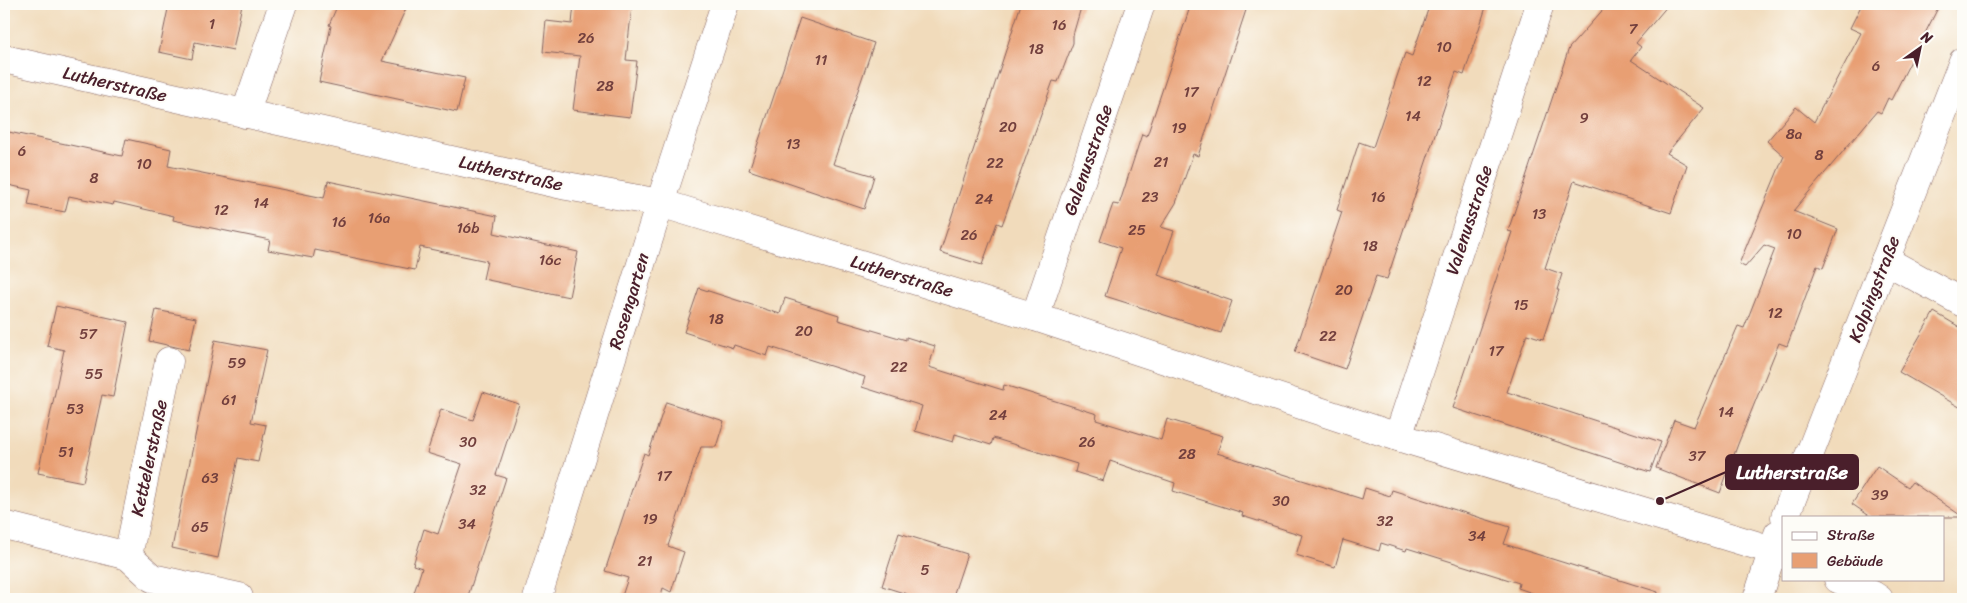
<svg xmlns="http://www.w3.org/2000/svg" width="1967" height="603" viewBox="0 0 1967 603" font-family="Sriracha,sans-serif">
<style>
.building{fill:#e89f73}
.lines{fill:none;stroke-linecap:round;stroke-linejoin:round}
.minor-casing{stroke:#84615d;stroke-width:29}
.minor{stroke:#fff;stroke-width:28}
.labels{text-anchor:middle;stroke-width:4;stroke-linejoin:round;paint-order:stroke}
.number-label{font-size:15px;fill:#723f3d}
.street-label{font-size:18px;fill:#4a1f2b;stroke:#fdfcf7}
.leader{fill:none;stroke:#4a1f2b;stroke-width:2}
.callout-dot{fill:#4a1f2b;stroke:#fdfcf7;stroke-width:2}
.callout{fill:#4a1f2b;stroke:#4a1f2b;stroke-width:2}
.callout-label{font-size:19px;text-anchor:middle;font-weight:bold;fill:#fff}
</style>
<rect width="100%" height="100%" fill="#fdfcf7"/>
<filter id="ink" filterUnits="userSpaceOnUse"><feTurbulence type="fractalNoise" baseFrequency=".02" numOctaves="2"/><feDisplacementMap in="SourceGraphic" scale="10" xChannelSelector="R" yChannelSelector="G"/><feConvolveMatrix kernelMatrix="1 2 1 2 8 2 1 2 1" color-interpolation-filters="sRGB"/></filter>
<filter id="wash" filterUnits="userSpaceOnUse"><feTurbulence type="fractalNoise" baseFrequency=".0096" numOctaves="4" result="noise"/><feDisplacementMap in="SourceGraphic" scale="20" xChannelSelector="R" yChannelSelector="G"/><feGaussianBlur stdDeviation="1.12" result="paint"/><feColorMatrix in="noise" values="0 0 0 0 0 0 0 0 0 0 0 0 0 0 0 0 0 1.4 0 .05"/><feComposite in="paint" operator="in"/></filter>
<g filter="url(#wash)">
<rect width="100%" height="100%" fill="#f1dbbb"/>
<g id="blocks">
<g class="building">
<path d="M169,4h73l-9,46 -38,-8 -3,17 -33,-7z"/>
<path d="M338,4h70l-26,57 83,17 -8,34 -138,-30 12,-56 -2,-1z"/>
<path d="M574,4h36l22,2 -6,54 11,1 -7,56 -57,-7 7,-54 -37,-4 3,-31 26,3z"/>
<path d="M1021,4h61l-9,31v8l-15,39 -5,-1 -51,144 -5,-2 -15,42 -42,-13z"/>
<path d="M1191,4h57l-50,152 -5,-2 -17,49 -15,24 13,4 -16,44 74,26 -11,32 -116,-37 16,-48 -21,-7 13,-37 6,1 23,-71 5,2z"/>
<path d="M1430,4h57l-23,71 -8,-3 -69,207 -11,-3 -31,93 -50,-17 47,-140 -5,-2 22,-68 14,5 32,-94 7,3z"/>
<path d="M1608,4h61l-33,39 5,4 -10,13 73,48 -37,45 20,12 -16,48 -97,-32 -29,87 17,6 -5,16h2l-16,49 -16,-5 -20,58 154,50 -11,30 -197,-64 59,-176 -4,-1 61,-183z"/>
<path d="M1862,4h78l-49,96 -3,-2 -7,15 -4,-2 -84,100 45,18 -15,39 -6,-2 -30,80 -8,-3 -41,101 -18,49 -64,-25 18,-48 20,7 44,-101 6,2 31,-79 -11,-4 -19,22 -6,-3 45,-108 -17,-15 29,-34 18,15 47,-89 -11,-5z"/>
<path d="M800,18l74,25 -41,121 41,12 -10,33 -115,-39z"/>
<path d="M4,131l118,25 4,-17 45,10 -3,17 156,32 4,-17 169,35 -3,17 84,19 -9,45 -86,-18 4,-18 -67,-14 -5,23 -100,-20 -2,8 -45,-8 2,-10 -97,-20 1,-4 -60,-14 -1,3 -44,-9 -4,16 -37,-7 3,-15 -27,-6z"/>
<path d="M699,288l81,26 5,-16 54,17 -1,5 68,20v-3l29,9 -6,21 74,23 1,-5 93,29 -1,6 65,20 6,-21 56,17 -6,17 145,46 3,-11 25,8 2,-6 118,37 -6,17 154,48 -1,7h-123l1,-5 -17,-6 1,-5 -112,-35 -1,3 -25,-8 -2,8 -36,-11 -8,27 -39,-12 6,-20 -60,-19 1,-3 -70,-22 2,-8 -65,-22 -7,20 -28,-9 2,-8 -84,-26 -2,7 -36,-11 -2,8 -38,-11 7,-25 -60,-19 3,-10 -95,-30 -3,9 -33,-11 -1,3 -49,-16z"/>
<path d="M56,306l72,16 -15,75 -11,-2 -19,87 -45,-9 26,-123 -17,-4z"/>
<path d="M156,310l40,8 -7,32 -40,-9z"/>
<path d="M1934,312l29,17v80l-64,-37z"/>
<path d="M215,340l52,10 -16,72 15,3 -8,37 -20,-4 -20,100 -46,-10z"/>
<path d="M483,392l36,12 -23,71 10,3 -39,121h-55l10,-31 -9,-3 11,-36 14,5 24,-70 -35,-11 14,-44 32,11z"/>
<path d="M666,402l58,19 -8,26h-15l-33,99 16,6 -13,40 -8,-4 -3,11h-39l7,-21 -23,-7 39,-118 4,2z"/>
<path d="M1877,466l31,21 4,-5 51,35h-92l-19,-13z"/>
<path d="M899,533l68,21 -15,45h-30l-40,-13z"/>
</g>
</g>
</g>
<g filter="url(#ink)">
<use href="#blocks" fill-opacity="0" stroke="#84615d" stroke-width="1"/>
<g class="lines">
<defs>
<g id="minor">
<path d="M4,59l563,127 93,17 375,114 363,120 374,113 11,5"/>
<path d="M245,114l38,-110"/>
<path d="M1885,260l78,43"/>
<path d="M1035,317l106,-313"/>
<path d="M1398,437l142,-433"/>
<path d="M1785,517l178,-456"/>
<path d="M4,525l124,31 24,22 87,19"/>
<path d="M128,556l41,-195"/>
<path d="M1838,579l35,16 6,4"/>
<path d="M537,599l123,-396 65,-199"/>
<path d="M1757,599l21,-65"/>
</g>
</defs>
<use href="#minor" class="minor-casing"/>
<use href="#minor" class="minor"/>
</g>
</g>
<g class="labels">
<g class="number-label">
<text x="212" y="29">1</text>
<text x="1059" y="30">16</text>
<text x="1633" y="34">7</text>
<text x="586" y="43">26</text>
<text x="1444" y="52">10</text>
<text x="1036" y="54">18</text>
<text x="821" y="65">11</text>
<text x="1876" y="71">6</text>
<text x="1424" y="86">12</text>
<text x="605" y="91">28</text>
<text x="1191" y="97">17</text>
<text x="1413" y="121">14</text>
<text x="1584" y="123">9</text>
<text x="1008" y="132">20</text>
<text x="1179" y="133">19</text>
<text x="1794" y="139">8a</text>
<text x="793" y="149">13</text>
<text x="22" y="156">6</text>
<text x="1819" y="160">8</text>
<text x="1161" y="167">21</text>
<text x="995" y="168">22</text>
<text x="144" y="169">10</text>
<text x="94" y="183">8</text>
<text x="1150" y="202">23</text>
<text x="1378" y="202">16</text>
<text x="984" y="204">24</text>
<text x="261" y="208">14</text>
<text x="221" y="215">12</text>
<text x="1539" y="219">13</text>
<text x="379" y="223">16a</text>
<text x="339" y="227">16</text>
<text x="468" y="233">16b</text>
<text x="1137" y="235">25</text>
<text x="1794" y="239">10</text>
<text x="969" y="240">26</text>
<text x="1370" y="251">18</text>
<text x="550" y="265">16c</text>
<text x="1344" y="295">20</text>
<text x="1521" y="310">15</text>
<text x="1775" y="318">12</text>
<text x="716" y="324">18</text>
<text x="804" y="336">20</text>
<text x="88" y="339">57</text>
<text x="1328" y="341">22</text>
<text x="1496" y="356">17</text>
<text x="237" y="368">59</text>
<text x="899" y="372">22</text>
<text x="94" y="379">55</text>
<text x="229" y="405">61</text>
<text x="75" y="414">53</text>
<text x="1726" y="417">14</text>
<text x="998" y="420">24</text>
<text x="468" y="447">30</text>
<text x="1087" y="447">26</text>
<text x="66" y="457">51</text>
<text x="1187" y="459">28</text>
<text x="1697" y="461">37</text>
<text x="664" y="481">17</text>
<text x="210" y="483">63</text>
<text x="478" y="495">32</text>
<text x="1880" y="500">39</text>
<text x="1281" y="506">30</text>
<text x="650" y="524">19</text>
<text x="1385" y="526">32</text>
<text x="467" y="529">34</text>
<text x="200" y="532">65</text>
<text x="1477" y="541">34</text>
<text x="645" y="566">21</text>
<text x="925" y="575">5</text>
</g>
<g class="street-label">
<text transform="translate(115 84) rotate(13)" y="6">Lutherstraße</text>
<text transform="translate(1088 160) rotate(-71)" y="6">Galenusstraße</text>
<text transform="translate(511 173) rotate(13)" y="6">Lutherstraße</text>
<text transform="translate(1469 220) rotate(-72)" y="6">Valenusstraße</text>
<text transform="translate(902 276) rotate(17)" y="6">Lutherstraße</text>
<text transform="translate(1874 289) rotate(-69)" y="6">Kolpingstraße</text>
<text transform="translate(629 301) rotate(-73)" y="6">Rosengarten</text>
<text transform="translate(149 458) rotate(-78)" y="6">Kettelerstraße</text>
</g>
</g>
<path class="leader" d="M1660 501L1726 472"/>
<circle class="callout-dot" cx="1660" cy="501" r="5"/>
<rect class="callout" x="1726" y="455" width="132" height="34" rx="5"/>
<g class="callout-label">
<text x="1792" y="479">Lutherstraße</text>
</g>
<rect width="1967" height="603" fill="none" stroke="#fdfcf7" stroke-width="20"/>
<rect x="1782" y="516" width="162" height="65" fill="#fdfcf7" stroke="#b5a4a5"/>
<rect x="1792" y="532" width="25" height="8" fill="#ffffff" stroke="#b5a4a5"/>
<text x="1827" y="540" font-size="15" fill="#4a1f2b">Straße</text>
<rect x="1792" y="553" width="25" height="15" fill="#e89f73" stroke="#b5a4a5"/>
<text x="1827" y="566" font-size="15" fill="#4a1f2b">Gebäude</text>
<g transform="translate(1920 48) rotate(33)" stroke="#fdfcf7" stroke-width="4" paint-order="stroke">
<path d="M0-4L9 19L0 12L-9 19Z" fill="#4a1f2b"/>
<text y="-8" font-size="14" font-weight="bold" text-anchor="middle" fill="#4a1f2b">N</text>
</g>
</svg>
